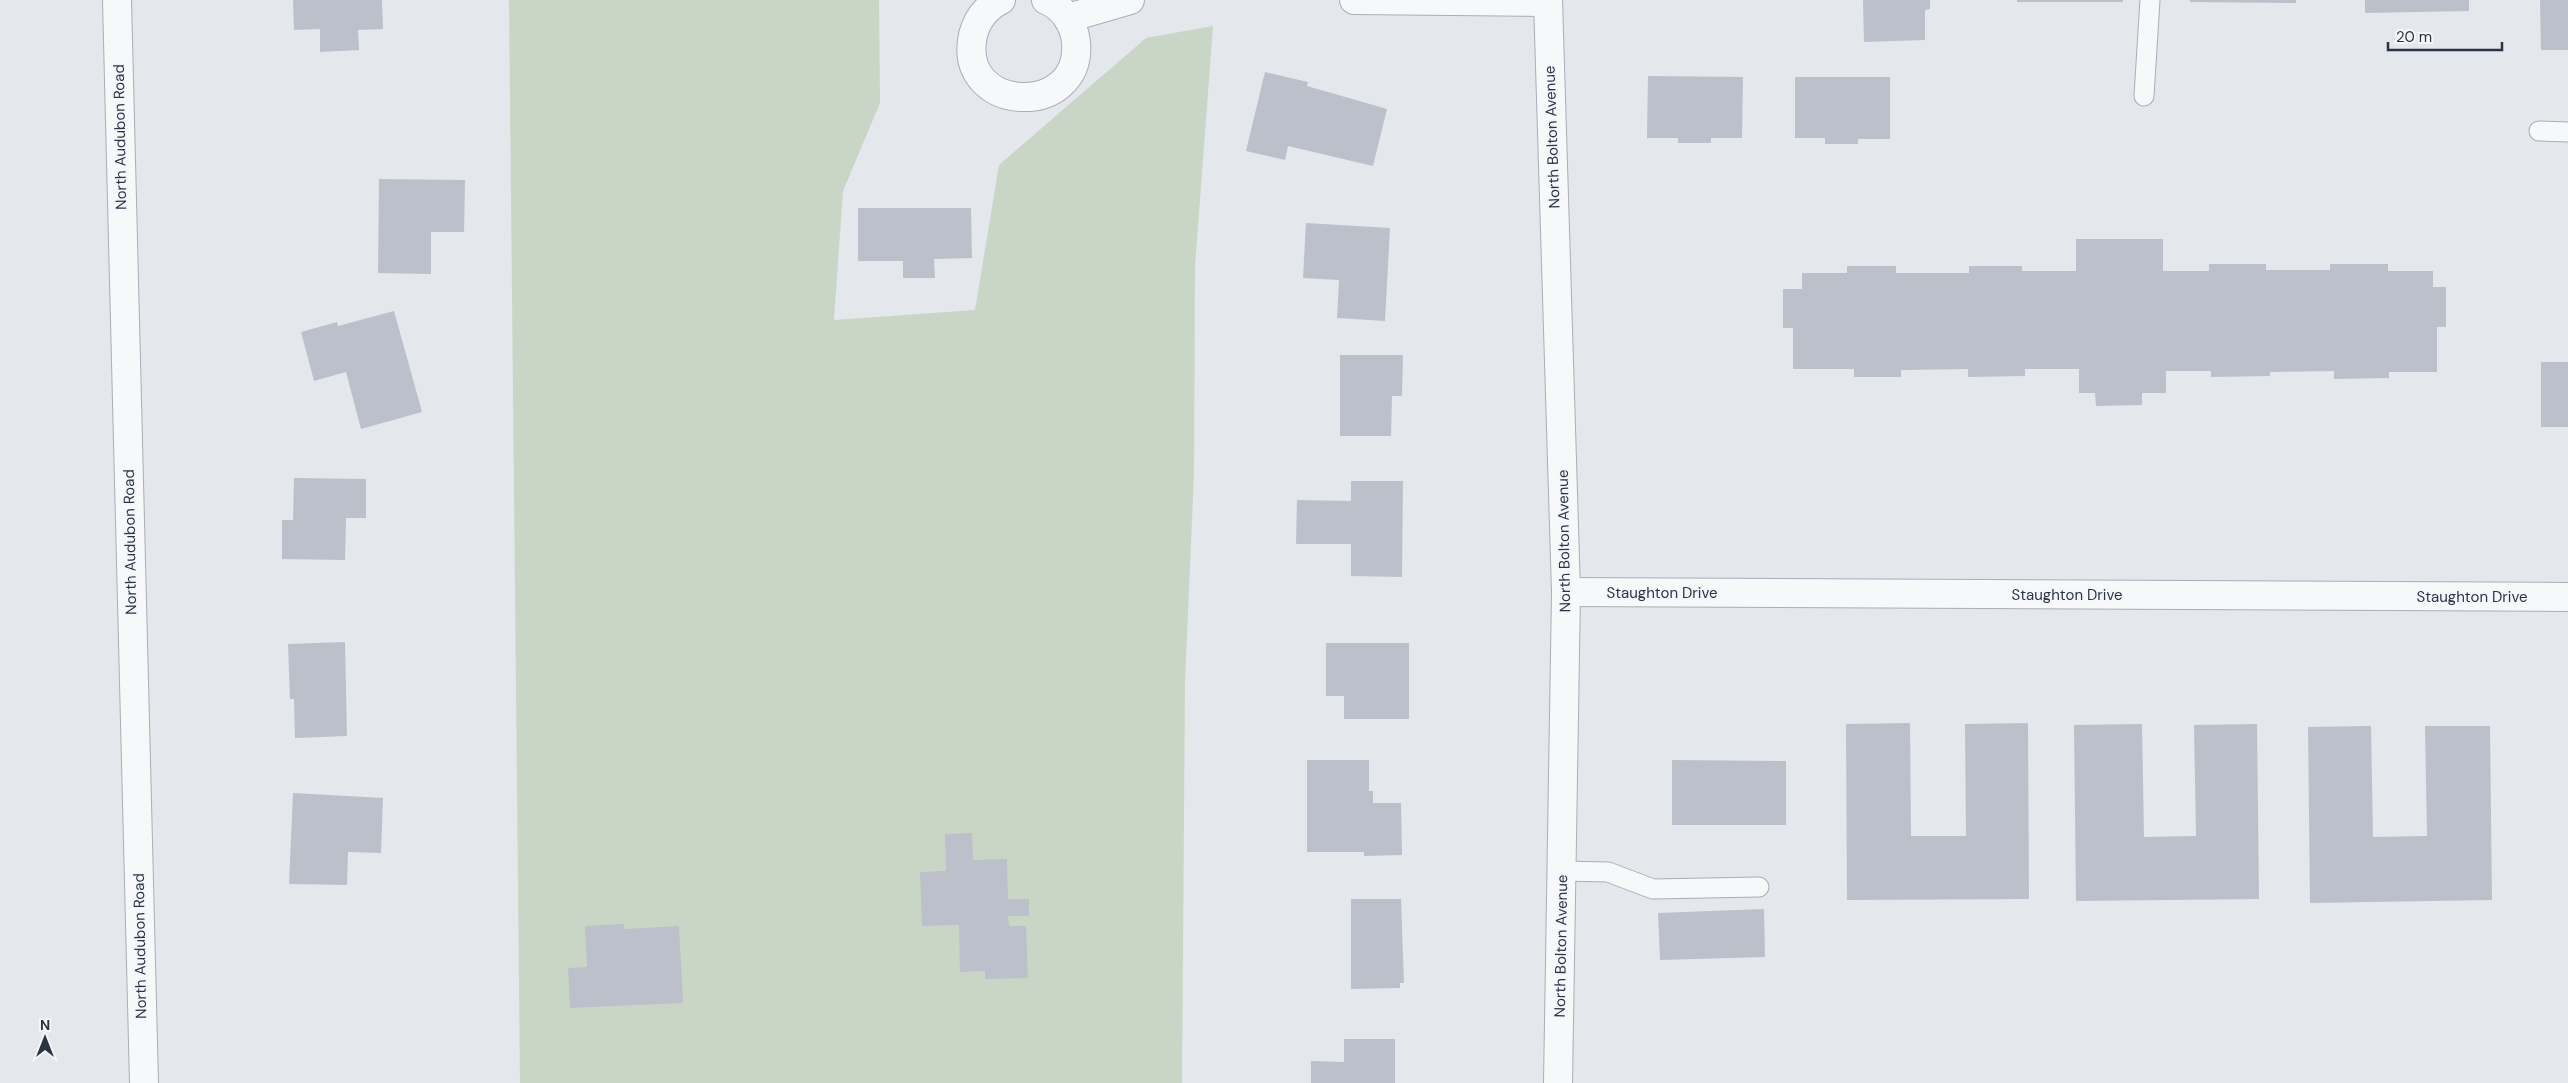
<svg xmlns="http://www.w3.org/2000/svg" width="2568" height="1083" viewBox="0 0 2568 1083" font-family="'DM Sans',sans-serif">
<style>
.green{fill:#c9d6c5}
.building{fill:#bbc0ca}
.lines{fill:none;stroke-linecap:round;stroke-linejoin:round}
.service-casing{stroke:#a9aeb7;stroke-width:21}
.minor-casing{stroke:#a9aeb7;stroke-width:30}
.service{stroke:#f7f8fa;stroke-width:19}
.minor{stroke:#f7f8fa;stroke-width:28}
.labels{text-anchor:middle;stroke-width:4;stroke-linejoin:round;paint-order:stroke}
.street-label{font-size:15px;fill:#2b3445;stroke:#f4f6f9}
</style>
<rect width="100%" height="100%" fill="#e4e7ec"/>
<path class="green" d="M509,0h370l1,103 -37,88 -9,129 141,-10 24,-145 147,-127 67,-12 -18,240 -1,208 -9,208 -3,401h-662z"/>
<g class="building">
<path d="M293,0h89l1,29 -25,1 1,20 -39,2v-23l-26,1z"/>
<path d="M1863,0h67v9l-5,1v30l-61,2z"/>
<rect x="2017" y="0" width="106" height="2"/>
<path d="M2190,0h106v3l-106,-1z"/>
<path d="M2365,0h104v11l-104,2z"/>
<path d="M2540,0h28v50h-27z"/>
<path d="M1265,72l43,10 -1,4 80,23 -14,57 -85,-20 -3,14 -39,-9z"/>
<path d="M1648,76l95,1 -1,61h-31v5h-33v-5h-31z"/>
<path d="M1795,77h95v62h-32v5h-33v-6h-30z"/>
<path d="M379,179l86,1 -1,52h-33v42l-53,-1z"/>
<path d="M858,208h113l1,50 -38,1 1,19h-32v-17h-45z"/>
<path d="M1306,223l84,5 -5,93 -48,-3 2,-38 -36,-2z"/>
<path d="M2076,239h87v32h46v-7h57v6h64v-6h58v7h45v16h13v40h-9v45h-48v6l-55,1v-8l-64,1v4l-59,1v-6h-45v22h-24v12l-46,1 -1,-13h-16v-24h-54v7l-57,1v-8l-67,1v7h-47v-8h-61v-41h-10v-39h19v-16h45v-7h49v7h73v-7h53v5h54z"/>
<path d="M394,311l28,101 -61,17 -15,-57 -32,9 -13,-49 36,-10 1,4z"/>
<path d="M1340,355h63l-1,41h-10l-1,40h-51z"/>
<rect x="2541" y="362" width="27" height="65"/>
<path d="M294,478l72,1v39h-20l-1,42 -63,-1v-39h11z"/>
<path d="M1351,481h52l-1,96 -51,-1v-32h-55l1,-44 54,1z"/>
<path d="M345,642l2,94 -52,2 -1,-39h-4l-2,-55z"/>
<path d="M1326,643h83v76h-65v-23h-18z"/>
<path d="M1910,723l1,113h55l-1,-112 63,-1 1,176 -182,1 -1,-176z"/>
<path d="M2142,724l2,113 52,-1 -2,-111 63,-1 2,175 -183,2 -2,-176z"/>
<path d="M2371,726l2,111 54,-1 -2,-110h65l2,174 -182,3 -2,-176z"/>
<path d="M1307,760h62v31h4v12h28l1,52 -38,1v-4h-57z"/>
<path d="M1672,760l114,1v64h-114z"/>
<path d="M293,793l90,5 -2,55 -33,-1 -1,33 -58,-1z"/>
<path d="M972,833l1,27 34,-1 1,40h21v17h-21l1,10h17l2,52 -43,1v-8l-25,1 -1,-47 -37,1 -2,-54 26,-1 -1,-37z"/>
<path d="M1351,899h50l3,84h-4v5l-49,1z"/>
<path d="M1764,909l1,48 -105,3 -2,-47z"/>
<path d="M624,924v5l55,-3 4,77 -113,5 -2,-40 19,-1 -2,-41z"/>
<path d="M1344,1039h51v44h-84v-22l33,1z"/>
</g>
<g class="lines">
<defs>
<g id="service">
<path d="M2144,96l6,-96"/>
<path d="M2539,131l29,1"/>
<path d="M1562,871l46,1 45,17 106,-2"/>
</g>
<g id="minor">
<path d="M117,0l27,1083"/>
<path d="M1001,0c-14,7 -24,19 -28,35 -17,79 110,84 103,7 -2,-18 -13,-35 -30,-42"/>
<path d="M1354,0l194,2"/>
<path d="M1548,0l18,592 -8,491"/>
<path d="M1068,18l62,-18"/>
<path d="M1566,592l1002,5"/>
</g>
</defs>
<use href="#service" class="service-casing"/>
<use href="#minor" class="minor-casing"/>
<use href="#service" class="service"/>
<use href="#minor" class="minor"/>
</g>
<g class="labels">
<g class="street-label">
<text transform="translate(120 137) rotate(-91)" y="5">North Audubon Road</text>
<text transform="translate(1552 137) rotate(-92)" y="5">North Bolton Avenue</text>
<text transform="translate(1564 541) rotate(-91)" y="5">North Bolton Avenue</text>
<text transform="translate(130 542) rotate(-91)" y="5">North Audubon Road</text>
<text x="1662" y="598">Staughton Drive</text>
<text x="2067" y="600">Staughton Drive</text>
<text x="2472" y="602">Staughton Drive</text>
<text transform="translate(140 946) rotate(-91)" y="5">North Audubon Road</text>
<text transform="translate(1561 946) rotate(-89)" y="5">North Bolton Avenue</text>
</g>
</g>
<g transform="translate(45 1038)" stroke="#f4f6f9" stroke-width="4" paint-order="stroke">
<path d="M0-4L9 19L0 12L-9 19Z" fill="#2b3445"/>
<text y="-8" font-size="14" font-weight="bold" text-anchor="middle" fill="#2b3445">N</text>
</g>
<path d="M2388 42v8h114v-8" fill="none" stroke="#2b3445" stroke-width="2.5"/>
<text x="2396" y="42" font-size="15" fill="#2b3445" stroke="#f4f6f9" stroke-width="4" paint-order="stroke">20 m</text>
</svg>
